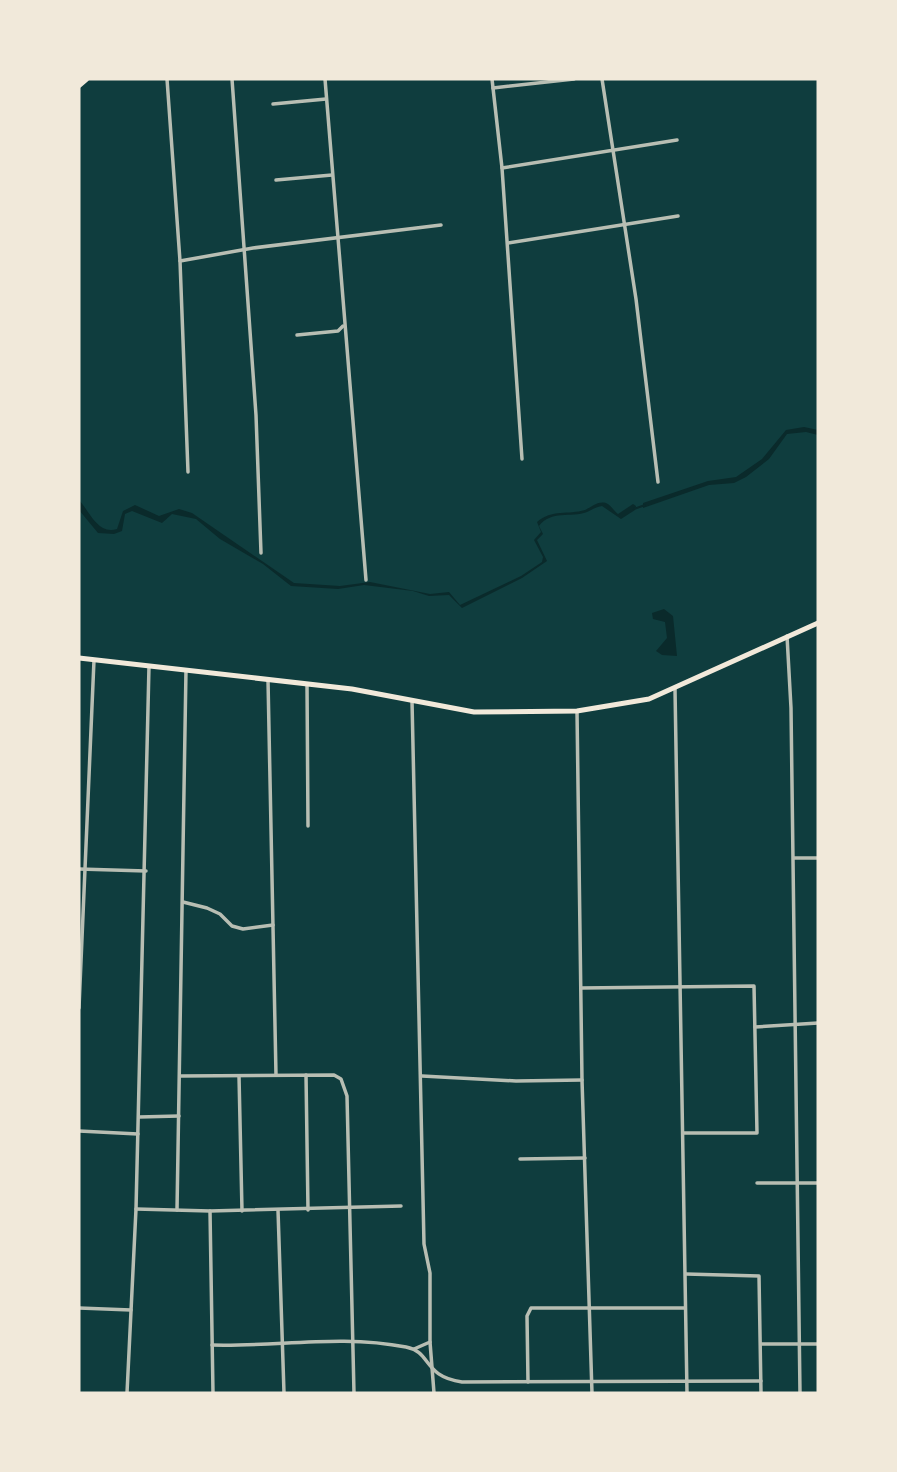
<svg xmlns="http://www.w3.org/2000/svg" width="897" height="1472" viewBox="0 0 897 1472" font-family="'Public Sans',sans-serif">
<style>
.water{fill:#0a2a2b}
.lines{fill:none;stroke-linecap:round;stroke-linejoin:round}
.stream{stroke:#0a2a2b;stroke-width:2}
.minor{stroke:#b8beb3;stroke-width:3.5}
.secondary{stroke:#f1e9da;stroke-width:5}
.primary{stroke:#f1e9da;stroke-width:6}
</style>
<rect width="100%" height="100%" fill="#0f3d3e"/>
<g class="water">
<path d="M804,427l14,3v5l-12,-3 -19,2 -18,25 -23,18 -12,6 -25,2 -66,23v-5l65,-22 28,-4 26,-18 24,-29z"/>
<path d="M79,500c11,12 19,35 38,29l6,-18 12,-6 24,11 20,-7 13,4 102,70 46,3 30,-4 60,12 19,-2 11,13 61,-29 21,-14 1,-5 -9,-17 7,-8 -4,-10c15,-13 31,-7 48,-12 7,-3 12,-9 21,-7 5,2 8,8 12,11l15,-10 3,2 -1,4 -14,9 -19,-13c-7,1 -10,4 -15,6 -16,6 -36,-2 -48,14l4,8 -6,6 10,21 -25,17 -60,30 -13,-13 -20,1 -16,-5 -49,-6 -26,4 -47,-3 -28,-22 -43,-25 -24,-20 -24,-5 -10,9 -30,-12 -7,3 -3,17 -8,3 -16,-1 -19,-23z"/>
<path d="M664,609l9,7 4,40 -15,-1 -6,-4 11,-13 -2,-16 -12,-3 -1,-6z"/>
</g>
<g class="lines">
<path class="stream" d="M634,509l11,-4"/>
<g class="minor">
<path d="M167,79l13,182 8,211"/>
<path d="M232,79l24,336 5,138"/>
<path d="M325,79l41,501"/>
<path d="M492,79l10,89 20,291"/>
<path d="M602,79l34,220 22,183"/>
<path d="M493,88l81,-9"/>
<path d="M273,104l53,-5"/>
<path d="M502,168l175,-28"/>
<path d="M276,180l56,-5"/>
<path d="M508,243l170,-27"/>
<path d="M180,261l73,-13 188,-23"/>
<path d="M297,335l41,-4 5,-5"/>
<path d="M787,636l4,72 9,685"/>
<path d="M268,680l8,395"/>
<path d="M307,684l1,142"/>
<path d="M675,689l12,704"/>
<path d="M412,701l12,543 6,29v69l4,51"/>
<path d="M577,711l5,369 10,313"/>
<path d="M794,858h24"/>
<path d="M79,869l67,2"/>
<path d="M183,902l24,6 13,6 12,12 11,3 30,-4"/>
<path d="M581,988l173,-2 3,147h-73"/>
<path d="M79,1008l15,-348"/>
<path d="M755,1027l63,-4"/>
<path d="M306,1075l2,135"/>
<path d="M181,1076l153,-1 7,4 6,17 7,297"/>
<path d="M239,1076l3,135"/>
<path d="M422,1076l94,5 66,-1"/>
<path d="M139,1117l40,-1"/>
<path d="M79,1131l59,3"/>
<path d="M520,1159l65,-1"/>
<path d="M757,1183h61"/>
<path d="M136,1209l74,2 191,-5"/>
<path d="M177,1210l9,-540"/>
<path d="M278,1210l6,183"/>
<path d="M210,1211l3,182"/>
<path d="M686,1274l73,2 2,117"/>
<path d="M79,1308l52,2"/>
<path d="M761,1344h57"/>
<path d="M212,1345c65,2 128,-11 194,2 26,5 16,29 56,35l299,-1"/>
<path d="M414,1349l16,-7"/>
<path d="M528,1382l-1,-66 4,-8h154"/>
<path d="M127,1393l9,-184 13,-543"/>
</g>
<path class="secondary" d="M79,658l273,31 122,23 103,-1 72,-12 169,-76"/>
<path class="primary" d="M79,85l7,-6"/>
</g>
<rect width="897" height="1472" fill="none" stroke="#f1e9da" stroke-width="161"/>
</svg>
